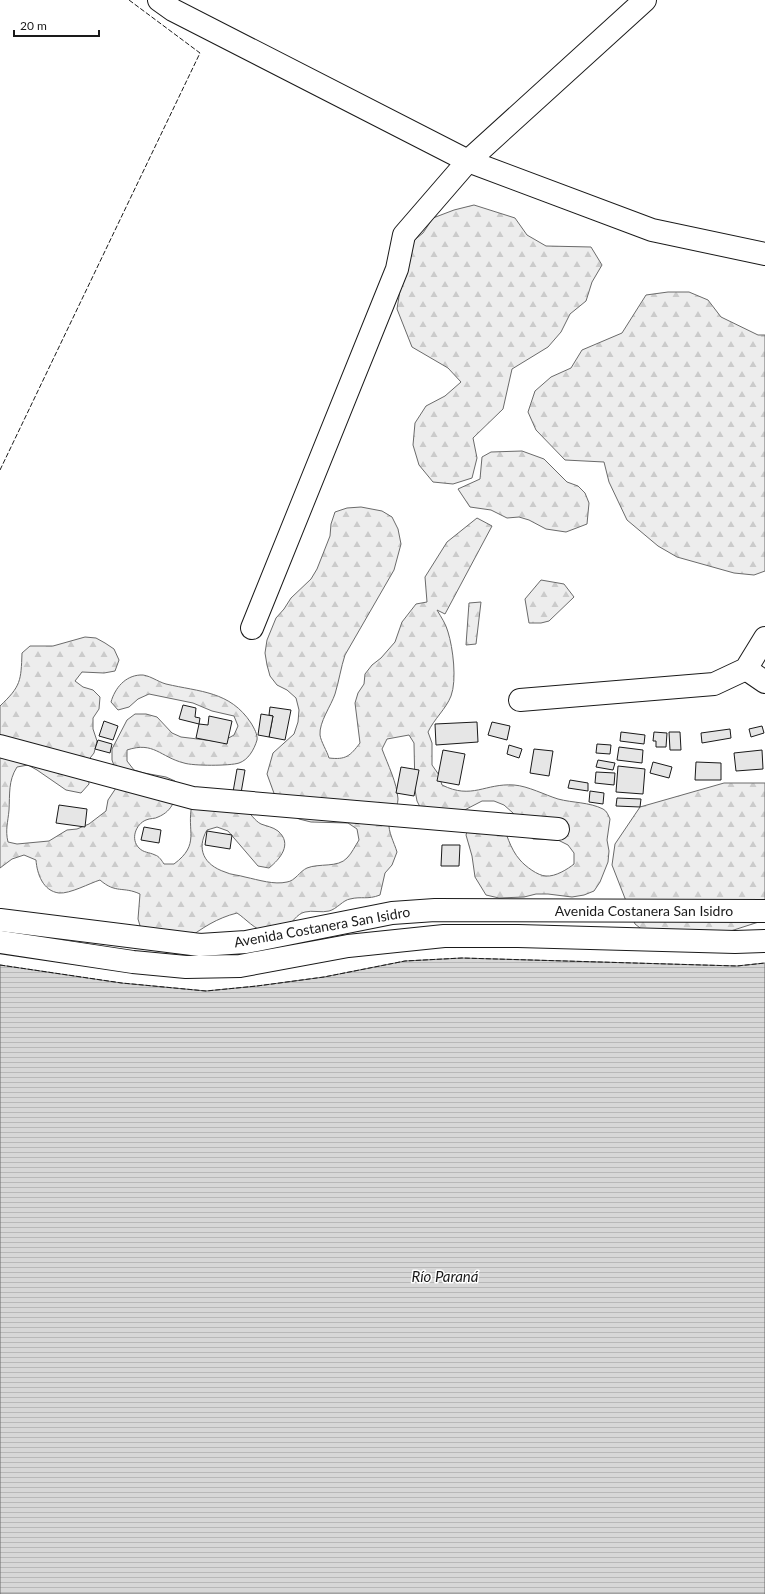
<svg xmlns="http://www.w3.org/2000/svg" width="765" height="1594" viewBox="0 0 765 1594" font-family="Lato,sans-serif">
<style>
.forest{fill:url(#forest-firs);stroke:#6a6a6a}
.water{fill:url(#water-rules);stroke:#6a6a6a}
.building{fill:#e6e6e6;stroke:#1a1a1a}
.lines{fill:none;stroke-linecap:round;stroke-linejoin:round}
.minor-casing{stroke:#1a1a1a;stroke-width:24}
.major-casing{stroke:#1a1a1a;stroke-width:24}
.minor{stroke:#fff;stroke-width:22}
.major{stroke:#fff;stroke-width:22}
.fence{stroke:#1a1a1a;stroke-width:1;stroke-dasharray:5 2;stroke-linecap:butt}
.labels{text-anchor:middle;stroke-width:3;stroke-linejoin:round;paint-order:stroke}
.street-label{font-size:14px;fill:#1a1a1a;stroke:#fff}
.water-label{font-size:15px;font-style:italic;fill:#1a1a1a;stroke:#fff}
</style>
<defs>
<pattern id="forest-firs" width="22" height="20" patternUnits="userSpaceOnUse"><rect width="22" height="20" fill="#ededed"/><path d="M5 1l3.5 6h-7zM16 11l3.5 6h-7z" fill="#cbcbcb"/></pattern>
<pattern id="water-rules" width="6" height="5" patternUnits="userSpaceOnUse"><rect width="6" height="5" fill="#d7d7d7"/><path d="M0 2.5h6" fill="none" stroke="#b8b8b8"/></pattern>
</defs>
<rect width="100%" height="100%" fill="#fff"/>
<g class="forest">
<path d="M474,205l41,13 12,17 19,11 45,1 11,18 -10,17 -6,19 -16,13 -9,18 -13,15 -36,22 -9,40 -30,29 4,20 -5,20 -19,6 -20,-2 -14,-17 -6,-20 2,-22 11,-17 19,-10 16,-14 -13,-14 -36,-21 -15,-38 10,-63 16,-13 10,-15 21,-8z"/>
<path d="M668,292h21l19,8 13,17 37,18h7v236l-11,4 -20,-2 -57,-16 -19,-11 -31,-26 -18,-38 -5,-20 -39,-2 -29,-30 -8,-18 7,-21 16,-14 20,-9 11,-18 40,-17 24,-38z"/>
<path d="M522,451l22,8 23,23 11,4 7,7 4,10 -2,21 -21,8 -20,-3 -17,-9 -10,-3 -12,1 -16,-8 -21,-3 -12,-18 22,-10 2,-22 9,-5z"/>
<path d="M361,507l21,4 10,6 6,12 3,15 -7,26 -49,85c-4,12 -6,26 -10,39 -4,12 -16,28 -15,41 1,7 7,16 9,23 17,2 21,-2 31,-15l-5,-40 3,-10 6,-9 1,-10 7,-9 9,-7 14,-16 7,-20 14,-18 11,-2 -2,-25 22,-35 30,-24 15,8 -47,88 -8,-4c4,7 9,14 11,22 5,16 9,48 3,64 -5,13 -17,23 -23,36l4,11v22l7,10 3,10c30,15 43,-2 72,0 14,1 31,10 44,14 15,4 31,3 45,10 4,2 5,6 7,10l-3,21 2,11 -1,11 -8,20 -6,9 -10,4 -12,2 -24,-3h-12l-12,3 -25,1 -13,-3 -11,-18 -3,-21 -6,-21 3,-10 32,-5c5,12 9,29 19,40 5,6 18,16 26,16 9,1 22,-7 28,-12v-11l-6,-8 -10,-5 -25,-1 -8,-7 -4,-11 -8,-8 -9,-8 -10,-4h-12l-29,15 -31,-5 -5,-10 -2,-11 -1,-47 -5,-8 -22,4 -5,10c6,16 15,34 16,50 0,9 -8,15 -9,23 -1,10 5,20 8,30l-5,13 -7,8 -5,22c-13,5 -18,1 -30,4 -7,1 -13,10 -21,12 -7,2 -17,-1 -24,1 -9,2 -12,11 -19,15 -5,2 -16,4 -21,4 -9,0 -20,-13 -28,-18 -20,5 -35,15 -51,27l-45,-11 -3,-10 2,-25c-17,-8 -24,0 -40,-14 -10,3 -30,14 -41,13 -16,-2 -22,-19 -23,-33l-12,-5 -12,4 -12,9v-162c21,-20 21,-25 22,-53l8,-7h23l32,-9 11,1 9,5 9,6 5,11 -4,11 -11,2 -22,-1 -7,9 8,6 10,3 7,7 -1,12 -6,9v11l4,12 -3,12 -7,9 2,22 -8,9 -15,-3 -29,-20 -9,-5 -11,2c-9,14 -7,27 -8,43 -1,12 -4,20 -1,32l9,2 32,-3 18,-11 10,-1 12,-5 17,-13 2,-11 12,-18 -8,-22v-11l15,-29 8,-6h11l11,3 15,16 9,4 33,4 11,-1 9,-5 4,-9 -4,-10 -22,-5 -19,-8 -44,-9 -11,5 -9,8 -11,3 -7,-8c4,-14 14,-26 29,-27 8,-1 18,7 26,9 34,8 64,7 85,39 3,5 7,12 6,17 -3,10 -9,20 -18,23 -9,3 -46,3 -55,0 -24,-6 -30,-22 -57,-13v11l7,9 10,3 22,4 9,4c3,16 -2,30 -17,36 -3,2 -8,1 -12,3 -10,4 -16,19 -7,28 5,5 10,4 16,7 4,1 7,6 9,9h10c27,-20 12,-33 18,-59l53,3c5,5 10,13 16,16 5,2 12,3 17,7 15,13 2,28 -9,37l-11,-2 -30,-35 -11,-4 -10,3c-11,19 -3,35 18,42 6,3 14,3 20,5 14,3 29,8 42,5 8,-1 13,-11 20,-14 12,-5 31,0 40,-10 5,-5 8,-12 12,-18l-2,-11 -9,-6 -37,-1 -12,-3 -10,-6 -14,-17 -8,-22 6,-21 21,-19 4,-12 1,-12 -3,-12 -9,-8 -10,-5 -7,-9 -3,-11 -2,-12 2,-13 9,-22 8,-9 7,-11 20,-19 6,-10 13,-33 1,-12 4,-12 12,-4z"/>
<path d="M541,580l23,4 10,13 -25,24 -8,2h-12l-4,-24z"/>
<path d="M481,602l-5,42 -10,1 3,-42z"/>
<path d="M724,783h41v137l-72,23 -40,-5 -18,-14 -23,-59 3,-21 25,-37z"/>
</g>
<path class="water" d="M462,958l275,8 28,-3v631h-765v-629l121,18 85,8 51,-5 67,-9 81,-16z"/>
<g class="building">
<path d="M183,705l13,3 -1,9 5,1 -1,6 -20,-5z"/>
<path d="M270,707l21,3 -6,30 -16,-3 4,-21 -4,-1z"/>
<path d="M261,714l12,2 -4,21 -11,-2z"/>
<path d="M209,716l23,5 -5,23 -31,-6 3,-14 9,1z"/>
<path d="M104,721l14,5 -5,14 -14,-4z"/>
<path d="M477,722l1,20 -42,3 -1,-21z"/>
<path d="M492,722l18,4 -3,14 -19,-5z"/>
<path d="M762,726l2,7 -13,4 -2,-8z"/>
<path d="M730,729l1,9 -29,5 -1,-10z"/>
<path d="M621,732l24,3 -1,9 -24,-3z"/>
<path d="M654,732l13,1 -1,14h-10v-6h-3z"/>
<path d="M669,732h11l1,18h-11z"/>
<path d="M98,740l14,4 -2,9 -15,-4z"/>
<path d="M597,744l14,1 -1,9 -14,-1z"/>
<path d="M509,745l13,4 -3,9 -12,-4z"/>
<path d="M619,747l24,3 -1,13 -25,-3z"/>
<path d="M534,749l19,2 -4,25 -19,-3z"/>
<path d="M443,750l22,4 -6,31 -22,-4z"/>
<path d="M762,750l1,19 -27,2 -2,-18z"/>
<path d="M598,760l17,3 -2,7 -17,-3z"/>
<path d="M653,762l19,5 -3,11 -19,-5z"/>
<path d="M696,762l25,1v17h-26z"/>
<path d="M618,766l27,3 -2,25 -27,-2z"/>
<path d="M401,767l18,3 -5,26 -18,-3z"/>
<path d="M237,769l8,1 -4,23 -8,-1z"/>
<path d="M596,772l19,1 -1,12 -19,-2z"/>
<path d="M570,780l18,3v8l-20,-3z"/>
<path d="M590,791l14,2 -1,11 -14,-2z"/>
<path d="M617,798l24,1 -1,8 -24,-1z"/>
<path d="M59,805l28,4 -2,18 -29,-4z"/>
<path d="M144,827l17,3 -2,13 -18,-3z"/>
<path d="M207,831l25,4 -2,14 -25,-4z"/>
<path d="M442,845h18l-1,21h-18z"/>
</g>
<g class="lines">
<defs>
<g id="minor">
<path d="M159,0l14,10 295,151 184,69 113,24"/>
<path d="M252,628l145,-359 7,-34 64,-74 177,-161"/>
<path d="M746,669l19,13"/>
<path d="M520,700l194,-16 32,-15 19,-31"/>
<path d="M0,746l193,52 365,31"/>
<path d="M0,942l133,20 53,5 54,-1 108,-20 96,-10h74l217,6 30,-1"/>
</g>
<path id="major" d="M0,920l200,25 46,-3 146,-29 43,-3 330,1"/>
</defs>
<use href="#minor" class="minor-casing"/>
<use href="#major" class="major-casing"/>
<use href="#minor" class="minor"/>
<use href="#major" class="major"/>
<g class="fence">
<path d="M0,470l200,-417 -71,-53"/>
<path d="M0,965l122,18 84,8 51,-5 67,-9 81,-16 57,-3 275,8 28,-3"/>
</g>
</g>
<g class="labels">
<g class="street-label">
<text x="644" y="916">Avenida Costanera San Isidro</text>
<text transform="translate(322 927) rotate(-10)" y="5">Avenida Costanera San Isidro</text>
</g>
<g class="water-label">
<text x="445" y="1282">Río Paraná</text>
</g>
</g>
<path d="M14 30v6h85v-6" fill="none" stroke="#1a1a1a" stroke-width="2"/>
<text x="20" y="30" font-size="12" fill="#1a1a1a" stroke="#ffffff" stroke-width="3" paint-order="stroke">20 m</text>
</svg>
